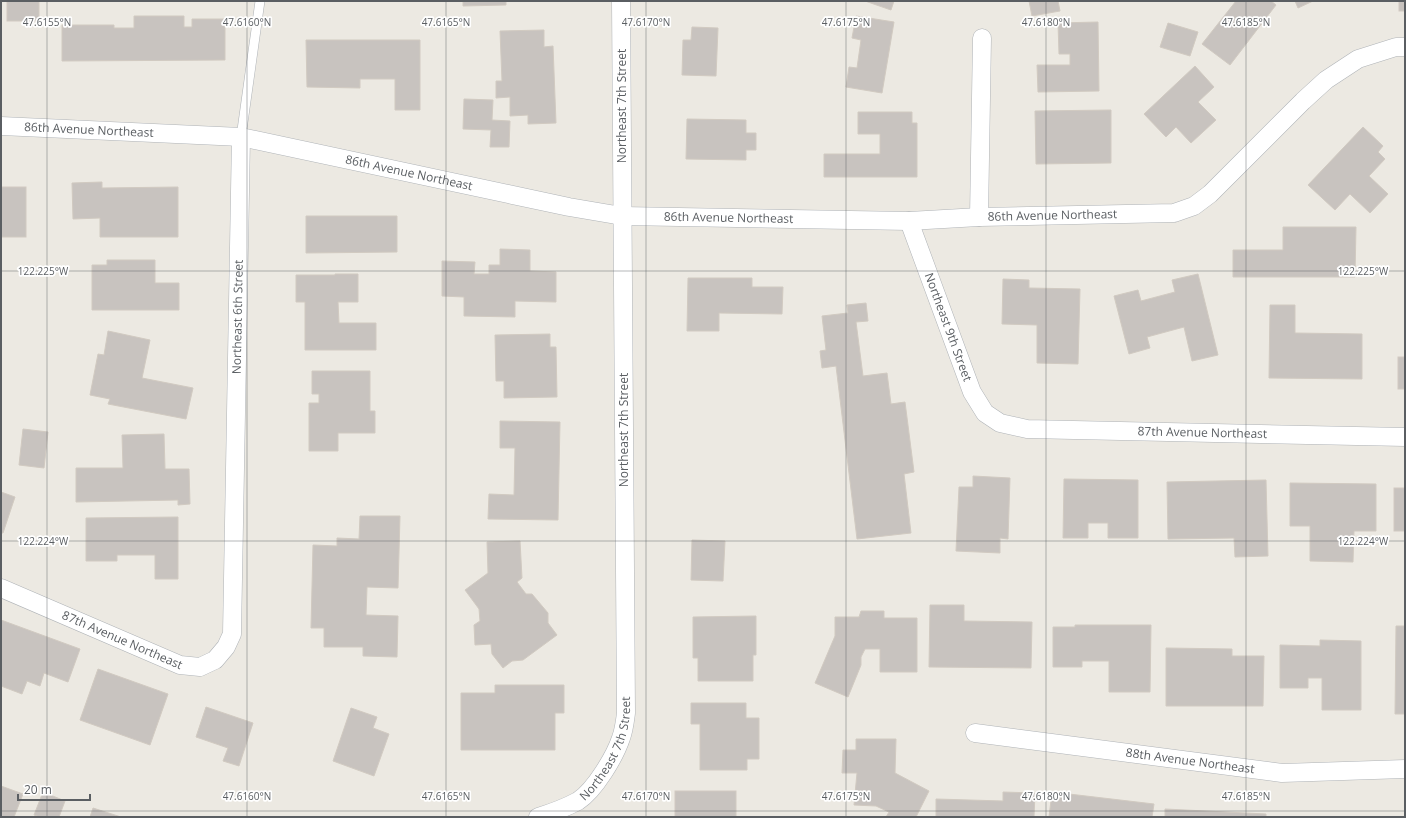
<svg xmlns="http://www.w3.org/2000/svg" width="1406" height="818" viewBox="0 0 1406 818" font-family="'Open Sans',sans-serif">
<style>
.building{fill:#c8c3bf;stroke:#d1cac1}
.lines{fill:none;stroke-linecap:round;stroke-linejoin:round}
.lane-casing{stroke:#afb3b7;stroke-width:10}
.street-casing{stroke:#afb3b7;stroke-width:19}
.lane{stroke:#fff;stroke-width:9}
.street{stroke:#fff;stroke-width:18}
.ticks{fill:none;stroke:#5a5e62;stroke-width:1;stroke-opacity:0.45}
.labels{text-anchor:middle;stroke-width:3.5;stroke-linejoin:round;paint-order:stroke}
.street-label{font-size:12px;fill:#5a5e62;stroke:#fff}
.ticks-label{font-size:10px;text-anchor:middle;fill:#5a5e62;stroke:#fff;stroke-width:3.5;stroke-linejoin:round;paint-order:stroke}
</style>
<rect width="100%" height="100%" fill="#ece9e2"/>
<g class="building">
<rect x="7" y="1" width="32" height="20"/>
<path d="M463,1h43v4l-43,1z"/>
<path d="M865,1h29l-3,9z"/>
<path d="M1029,1h29l2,10 -28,5z"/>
<path d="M1236,1h35l5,4 -46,60 -28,-21z"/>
<path d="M1295,1h18l-15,7z"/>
<rect x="1399" y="1" width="6" height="10"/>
<path d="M134,16h50v11h8v-8h33v41l-163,1v-36h52v3h20z"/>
<path d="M856,16l38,6 -12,71 -36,-6 3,-20 8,1 4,-28 -9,-2z"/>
<path d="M1098,22l1,69 -61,1 -1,-27h33v-11h-11l-1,-31z"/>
<path d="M1168,23l30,9 -8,24 -30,-9z"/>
<path d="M692,27l26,1 -2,48 -34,-1 1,-35h8z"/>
<path d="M544,30v17l9,-1 3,77 -28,1v-9l-18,1v-19l-14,1v-17h6l-2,-50z"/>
<path d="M306,40h114v70h-25v-31h-35v9l-53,-1z"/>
<path d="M1195,66l19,21 -16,15 18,18 -25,23 -15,-16 -10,10 -22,-23z"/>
<path d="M464,99l29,1 -1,20 18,1 -1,26h-19l1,-17 -28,-1z"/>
<path d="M1111,110v53l-75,1 -1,-53z"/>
<path d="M858,112h54v11h5v54h-93v-23h56v-20h-22z"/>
<path d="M687,119l59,1v13h10v17h-10v10l-60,-1z"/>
<path d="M1363,127l20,19 -5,6 7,7 -16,17 19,18 -18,19 -20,-19 -15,16 -27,-25z"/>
<path d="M102,182v6l76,-1v50h-78v-19l-27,1 -1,-36z"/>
<rect x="1" y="187" width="25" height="50"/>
<path d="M306,216h91v36l-91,1z"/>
<path d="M1283,227h73l-1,50h-122v-27h50z"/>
<path d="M500,249l30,1v21l26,1v30l-41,-1v16l-51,-1v-19l-22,-1v-35l33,1 -1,12h15v-9h11z"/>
<path d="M107,260h48v23h24v27h-87v-45h15z"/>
<path d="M335,274h23v28h-20l1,21h37v27h-71v-48h-9v-27h39z"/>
<path d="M1198,274l20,81 -26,6 -8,-34 -37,10 3,11 -21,6 -15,-58 24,-6 3,11 34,-9 -3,-12z"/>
<path d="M688,278h64v9h31l-1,27 -63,-1v18h-32z"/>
<path d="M1003,279l26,1v8l51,1 -2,75 -41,-1v-38l-35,-1z"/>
<path d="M866,303l2,18 -12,1 7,54 24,-3 4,31 14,-2 9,70 -10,2 7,59 -54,6 -21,-173 -14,2 -2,-17 6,-1 -4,-34 26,-3 -1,-8z"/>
<path d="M1270,305h25v28l67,1v45l-93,-1z"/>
<path d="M108,331l42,9 -8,38 51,10 -7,31 -78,-15 2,-5 -20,-4 8,-41 6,1z"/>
<path d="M550,334v13h6l1,50 -53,1v-17h-8l-1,-46z"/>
<rect x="1398" y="357" width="7" height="32"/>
<path d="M312,371h58v40h5v22h-37v18h-29v-48h10v-9h-7z"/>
<path d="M500,421l60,1 -2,98 -70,-1 1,-25 25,1 1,-47h-15z"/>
<path d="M23,429l25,3 -4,36 -25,-3z"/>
<path d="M164,434l1,35h24l1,35 -12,1v-5l-102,2v-34h47l-1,-33z"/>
<path d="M973,476l37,2 -2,61 -8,-1v15l-44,-2 3,-64h14z"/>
<path d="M1064,479l74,1v58h-30v-15h-20v15h-25z"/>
<path d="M1266,480l2,76 -33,1 -1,-19 -66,1 -1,-57z"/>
<path d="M1290,483l86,1v47h-22l-1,31 -43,-1v-35h-20z"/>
<rect x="1394" y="488" width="11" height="43"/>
<path d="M1,492l14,5 -12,36h-2z"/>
<path d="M360,516h40l-2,72 -31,-1 -1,28 32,1 -1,41 -34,-1v-9h-39v-19h-13l2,-83 24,1v-8l22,1z"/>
<path d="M178,517v62h-23v-24h-38v6h-31v-43z"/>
<path d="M692,540l33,1 -2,40 -32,-1z"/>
<path d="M520,541l2,37 -5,4 9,12h6l16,19v10l9,12 -34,25 -11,1 -9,7 -11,-14 -1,-10 -16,1 -1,-20 6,-4 -1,-12 -14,-19 23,-17 -1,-31z"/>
<path d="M930,605h34v16l68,1 -1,46 -102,-1z"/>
<path d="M861,611h23v7h33v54h-37v-23h-15l-4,8v8l-13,32 -33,-14 20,-47v-19h24z"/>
<path d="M756,616v39h-3v26h-55v-23h-5v-41z"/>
<path d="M1,620l79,29 -12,33 -24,-9 -4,13 -13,-5 -5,13 -21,-8z"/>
<path d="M1075,625h76l-1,67h-41v-31h-27v6h-29v-40h22z"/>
<path d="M1396,626h9v88h-10z"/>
<path d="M1320,640l41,1v69h-39v-32h-14v10h-28v-43l40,1z"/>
<path d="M1166,648l66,1v7h32l-1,50h-97z"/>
<path d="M98,669l70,25 -18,51 -70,-25z"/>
<path d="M495,685h69v28h-9v37h-94v-57h34z"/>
<path d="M691,703h55v15h13v41h-12v11h-47v-46h-9z"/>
<path d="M206,707l47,16 -14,43 -16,-5 5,-13 -32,-11z"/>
<path d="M351,708l26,9 -4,11 16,6 -15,42 -41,-15z"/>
<path d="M856,739h40l-1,34 34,18 -13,26h-30l3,-5 -13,-6 -22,-1 3,-32h-15l1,-23h13z"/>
<path d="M1,786l22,8 -9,23h-13z"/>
<rect x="675" y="791" width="61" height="26"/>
<path d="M43,792l22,9 -6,16h-19l-6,-2z"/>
<path d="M1003,792l32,1 -1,24h-98v-18l67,2z"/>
<path d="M1052,792l102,12 -2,13h-103z"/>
<path d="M93,808l28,9h-31z"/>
<path d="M1165,809l101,5v3h-101z"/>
</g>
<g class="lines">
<defs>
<path id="lane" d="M241,137l19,-136"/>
<g id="street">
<path id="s1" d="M1,126l240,11 328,70 53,9 287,5 70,-4 195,-4 20,-7 16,-12 93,-93 23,-21 32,-21 38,-12h9"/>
<path d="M979,217l3,-179"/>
<path id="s2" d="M909,221l63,171 13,21 15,10 27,6 378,8"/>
<path id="s3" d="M1,588l179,77 20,2 15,-7 11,-13 6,-13 9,-497"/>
<path id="s4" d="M975,733l307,40 123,-4"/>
<path id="s5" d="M538,817c13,-4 27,-9 40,-16 17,-11 37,-45 43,-63 3,-8 4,-17 5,-25l-5,-712"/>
</g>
</defs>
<use href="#lane" class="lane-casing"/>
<use href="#street" class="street-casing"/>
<use href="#lane" class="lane"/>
<use href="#street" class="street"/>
</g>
<path class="ticks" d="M1,1h1404M47,1v816M247,1v816M446,1v816M646,1v816M846,1v816M1046,1v816M1246,1v816M1,271h1404M1,541h1404M1,811h1404"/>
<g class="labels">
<g class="street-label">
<text transform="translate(622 106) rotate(-90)" y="4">Northeast 7th Street</text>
<text dy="4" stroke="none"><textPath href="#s1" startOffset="88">86th Avenue Northeast</textPath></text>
<text dy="4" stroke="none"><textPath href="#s1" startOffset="412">86th Avenue Northeast</textPath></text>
<text dy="4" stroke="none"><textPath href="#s1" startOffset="1060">86th Avenue Northeast</textPath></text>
<text dy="4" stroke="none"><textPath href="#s1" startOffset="736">86th Avenue Northeast</textPath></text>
<text dy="4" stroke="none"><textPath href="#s3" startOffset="580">Northeast 6th Street</textPath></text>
<text dy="4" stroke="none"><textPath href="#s2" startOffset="113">Northeast 9th Street</textPath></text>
<text transform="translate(624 430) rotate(-90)" y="4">Northeast 7th Street</text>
<text dy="4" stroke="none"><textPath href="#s2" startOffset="428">87th Avenue Northeast</textPath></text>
<text dy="4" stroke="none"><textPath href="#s3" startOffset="132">87th Avenue Northeast</textPath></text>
<text dy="4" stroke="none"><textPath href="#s5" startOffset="105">Northeast 7th Street</textPath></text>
<text dy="4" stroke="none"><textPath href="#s4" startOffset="217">88th Avenue Northeast</textPath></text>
</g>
</g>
<g class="ticks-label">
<text x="47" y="26">47.6155°N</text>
<text x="247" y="26">47.6160°N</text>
<text x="446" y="26">47.6165°N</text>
<text x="646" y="26">47.6170°N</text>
<text x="846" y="26">47.6175°N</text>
<text x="1046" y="26">47.6180°N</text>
<text x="1246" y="26">47.6185°N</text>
<text x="1363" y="275">122.225°W</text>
<text x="43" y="275">122.225°W</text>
<text x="1363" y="545">122.224°W</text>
<text x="43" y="545">122.224°W</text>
<text x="247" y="800">47.6160°N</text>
<text x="446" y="800">47.6165°N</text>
<text x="646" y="800">47.6170°N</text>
<text x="846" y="800">47.6175°N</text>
<text x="1046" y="800">47.6180°N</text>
<text x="1246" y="800">47.6185°N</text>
</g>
<rect width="1406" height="818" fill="none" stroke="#5a5e62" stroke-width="4"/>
<path d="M18 794v6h72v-6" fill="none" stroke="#5a5e62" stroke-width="2"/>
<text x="24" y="794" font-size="12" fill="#5a5e62" stroke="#ffffff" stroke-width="3" paint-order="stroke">20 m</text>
</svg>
